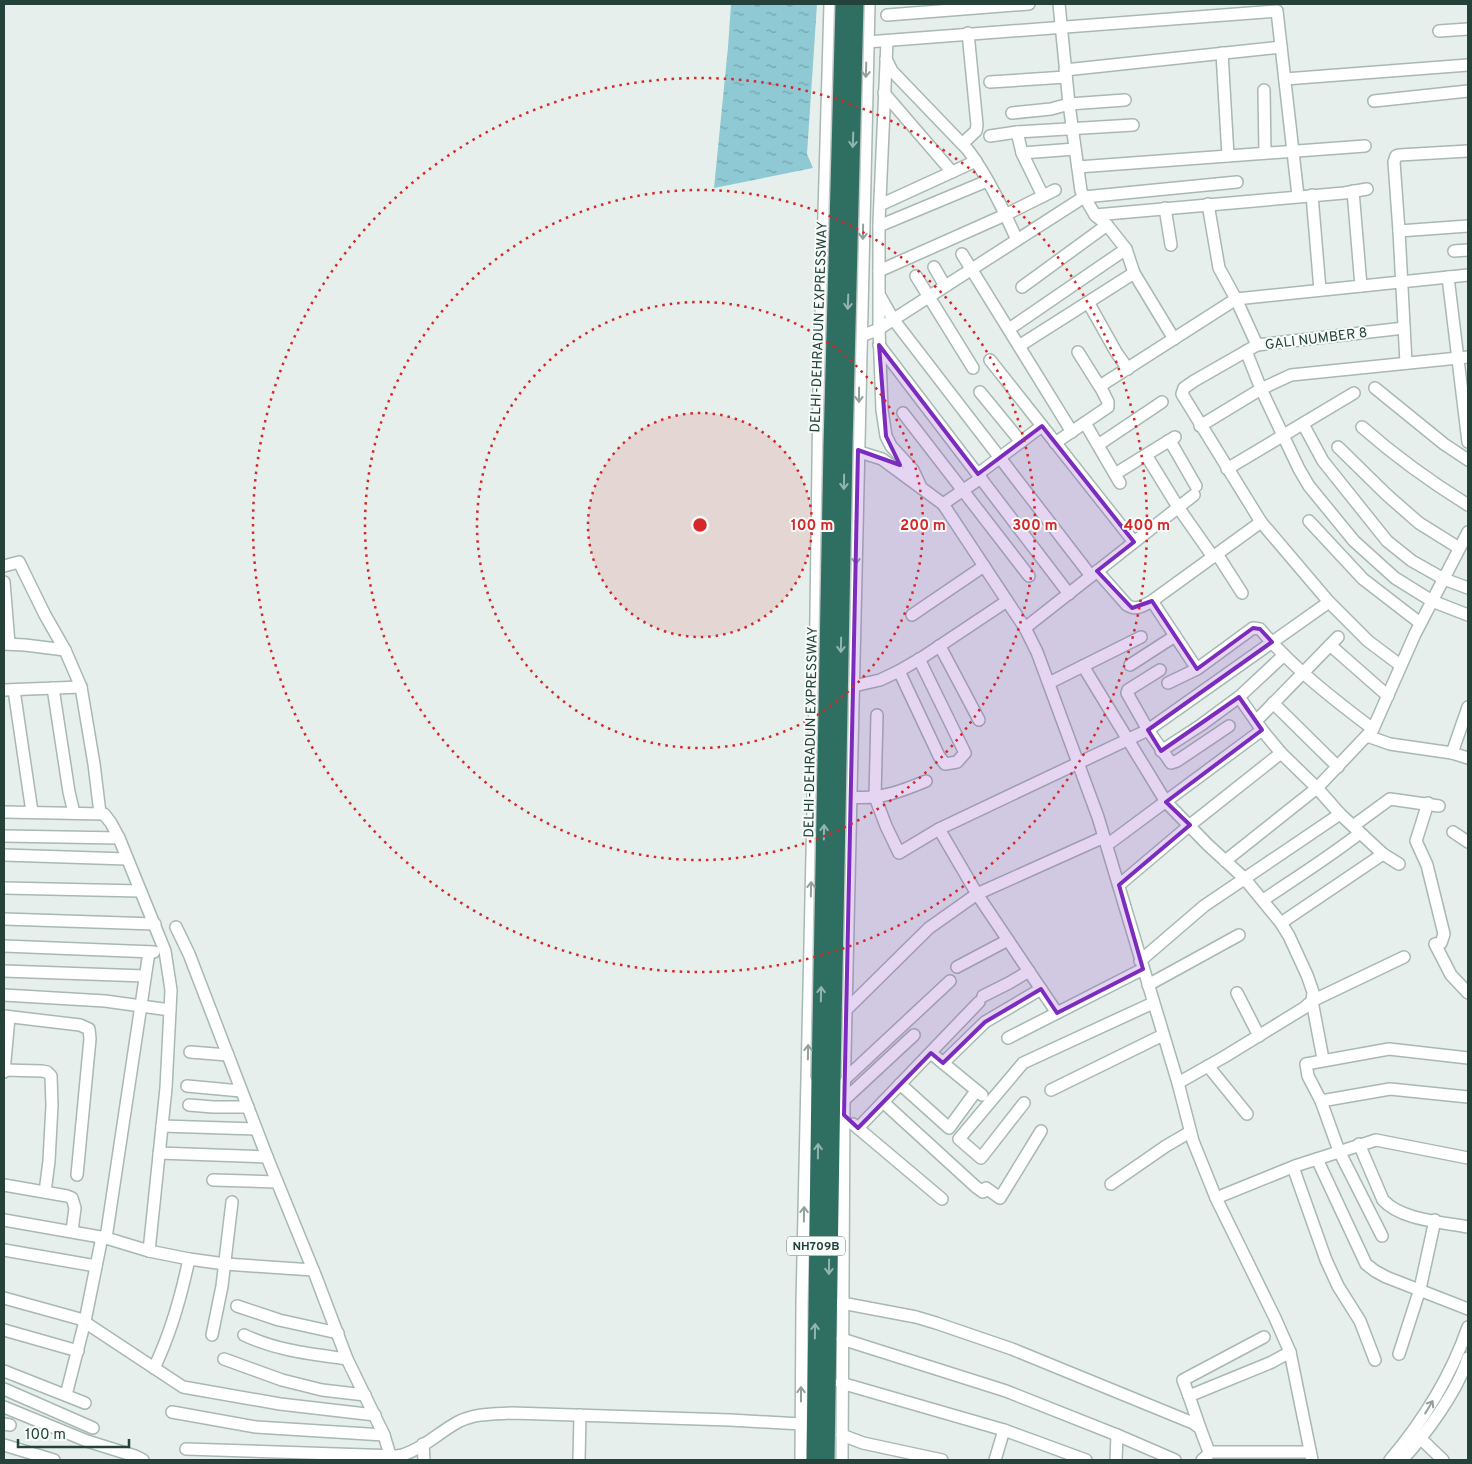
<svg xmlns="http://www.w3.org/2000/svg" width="1472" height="1464" viewBox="0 0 1472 1464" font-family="Overpass,sans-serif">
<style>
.water{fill:url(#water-ripples)}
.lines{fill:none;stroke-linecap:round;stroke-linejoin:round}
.minor-casing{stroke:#a8b8b2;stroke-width:14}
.highway-casing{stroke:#c2cac8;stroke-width:18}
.minor{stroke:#fff;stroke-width:11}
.highway{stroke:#2f6f62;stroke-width:15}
.highway-bridge-casing{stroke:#c2cac8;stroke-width:18;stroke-linecap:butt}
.highway-bridge{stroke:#2f6f62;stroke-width:15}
.oneway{stroke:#92a09c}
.oneway2{stroke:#93b5ae}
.marked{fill:#7b2cbf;fill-opacity:0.2;stroke:#7b2cbf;stroke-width:4;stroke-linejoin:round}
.ring{fill:none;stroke:#d62828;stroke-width:2.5;stroke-dasharray:2.5 5}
.labels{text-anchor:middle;stroke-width:4;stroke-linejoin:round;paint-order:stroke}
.shield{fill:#f7fbf9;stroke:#637a73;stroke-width:1}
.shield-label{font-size:12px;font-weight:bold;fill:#24423a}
.street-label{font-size:14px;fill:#24423a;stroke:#f7fbf9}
.centre{fill:#d62828;stroke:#f7fbf9;stroke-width:2.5}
.ring-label{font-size:15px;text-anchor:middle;font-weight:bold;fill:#d62828;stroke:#f7fbf9;stroke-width:4;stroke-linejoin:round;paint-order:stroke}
</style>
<defs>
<pattern id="water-ripples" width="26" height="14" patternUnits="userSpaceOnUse" patternTransform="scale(1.25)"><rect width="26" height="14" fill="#8ec9d4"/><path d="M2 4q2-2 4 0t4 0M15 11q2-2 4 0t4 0" fill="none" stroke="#74a5ad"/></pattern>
</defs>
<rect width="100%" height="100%" fill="#e6efeb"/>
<path class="water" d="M731,4h86l-10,150 6,14 -99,20 14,-141z"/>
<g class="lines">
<defs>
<g id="minor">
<path d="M1059,4l10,100 12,87 14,24 12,10 19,24 8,24 40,66"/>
<path d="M887,15l142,-11"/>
<path d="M1439,31l29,-2"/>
<path d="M887,41l-8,181v107l3,81 4,26 5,10 22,24 7,15"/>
<path d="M867,42l410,-31 21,185"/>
<path d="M1222,53l6,103"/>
<path d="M886,59l6,12 76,79c20,27 35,59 49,90"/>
<path d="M1065,70l216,-23"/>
<path d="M1285,79l183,-14"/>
<path d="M990,82l76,-5"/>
<path d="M1264,90l1,63"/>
<path d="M884,93l68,79"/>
<path d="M1374,101l94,-10"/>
<path d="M1012,113l39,-4 18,-5 56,-4"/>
<path d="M1017,132l5,21 21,43"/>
<path d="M990,136l27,-4 116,-7"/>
<path d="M962,144l14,-13 1,-6 -9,-92"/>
<path d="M1468,151l-69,4 -3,1 -2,6 5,69 69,-5"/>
<path d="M1022,153l53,-4"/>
<path d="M1078,167l287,-21"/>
<path d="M1353,191l8,95"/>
<path d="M1312,195l8,95"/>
<path d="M1208,204l11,64 17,31 21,46"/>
<path d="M880,205l96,-44"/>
<path d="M1165,208l6,37"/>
<path d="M1095,215l249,-22 23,-4"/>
<path d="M879,226l108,-45"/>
<path d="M1399,231l7,132"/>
<path d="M1454,251l14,-1"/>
<path d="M962,254l110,178"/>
<path d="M934,267l11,19"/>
<path d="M879,271l126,-56 50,-25"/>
<path d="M916,276l57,92"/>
<path d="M1448,277l20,165"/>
<path d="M1022,287l85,-62"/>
<path d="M880,296l13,23 198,257"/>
<path d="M1088,302l28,50 12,17"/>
<path d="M1009,329l117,-80"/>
<path d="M861,336l16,-6 207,-133 153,-15"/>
<path d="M879,345l190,249"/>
<path d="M1019,346l115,-73"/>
<path d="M1246,351l15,38 38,80 10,17 45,55 41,37 37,23 36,14"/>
<path d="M1078,352l22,35"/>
<path d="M990,360l144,182"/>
<path d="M1375,388l69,56 24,16"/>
<path d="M980,392l41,50"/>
<path d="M903,413l126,163"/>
<path d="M1085,423l35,60"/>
<path d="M1303,424l20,37 64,80 25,20 32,18 24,9"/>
<path d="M1200,426l61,-37 30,-14 177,-18"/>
<path d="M1362,427c33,29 69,55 106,78"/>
<path d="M1168,441l5,5 23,40"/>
<path d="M1055,443l53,-36v-5l-8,-16 136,-87 232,-24"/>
<path d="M1098,445l64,-43"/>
<path d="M1338,447l49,48 32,28 40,25"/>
<path d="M853,450l29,9 61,45 82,124 12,24 61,165 80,266 15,58 23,57 59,120 15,34 22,108"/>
<path d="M1146,455l32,52 35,50"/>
<path d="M1227,469l127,-76"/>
<path d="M978,474l64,-48"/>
<path d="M1115,474l60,-37"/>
<path d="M943,504l38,-26"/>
<path d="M1309,521l54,58 57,44"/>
<path d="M1217,554l25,39"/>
<path d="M4,566l15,-4 26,53 20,35 16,37 13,77 6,49"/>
<path d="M1097,571l30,34c9,6 16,1 25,-4l109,-79"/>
<path d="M4,582l5,62"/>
<path d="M1152,601l45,68"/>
<path d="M912,615l72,-49"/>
<path d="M1025,628l169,-133"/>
<path d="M4,644l21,1 40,5"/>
<path d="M1330,645l58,51"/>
<path d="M939,646l4,6 36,68"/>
<path d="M1130,665l45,-29"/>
<path d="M1400,665l-32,-24 -39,-39 -68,-80 -79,-128 2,-6 10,-7 63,-36 147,-17"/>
<path d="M1083,666l83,136 42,43 36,33 37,45 8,13 18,39 6,17 -1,9 -8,7 -80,49 -46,26"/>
<path d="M1160,670l-32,20 -1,3 21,37 23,33 6,-2 52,-35"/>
<path d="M899,671l40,85 6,8 12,-2 8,-9 -46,-94"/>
<path d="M1049,683l92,-46"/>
<path d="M1168,683l29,-14 56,-41 7,1c32,38 73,70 113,100"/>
<path d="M854,686l26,-6 19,-9 24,-14 84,-56"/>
<path d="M53,688l16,104 5,21"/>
<path d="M4,690l77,-3"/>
<path d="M14,690l18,122"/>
<path d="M1239,697l23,33 19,23 36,35 23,26 43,40 16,10"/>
<path d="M1273,703l65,64"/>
<path d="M877,715l-2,82 11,29 13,27 40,-24 209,-99 181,-128"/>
<path d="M1256,721l82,-84"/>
<path d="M1367,736l23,8 62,9 16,5"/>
<path d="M1161,751l40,-26 38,-28 45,-42"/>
<path d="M1452,753l16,-46"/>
<path d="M851,797c28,3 51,-6 75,-16"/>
<path d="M1428,803l-12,38 11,24 17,69 -3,9 -6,1 16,31 17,18"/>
<path d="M4,812l100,2 7,9 8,15 46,113 6,39 -5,98 -17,163"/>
<path d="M1353,826l37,-27 49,7"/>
<path d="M939,829l38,65 80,119"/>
<path d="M1453,832l15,10"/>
<path d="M4,836l115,2"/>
<path d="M1107,845l155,-115"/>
<path d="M4,855l123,4"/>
<path d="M1225,861l92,-73 56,-59 42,-95 53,-102"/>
<path d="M1119,885l71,-60 91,-72"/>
<path d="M4,888l136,3"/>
<path d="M1263,900c33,-22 66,-43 97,-67"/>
<path d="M4,919l151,5"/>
<path d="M1281,923l102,-69"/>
<path d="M176,927l13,27 80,208 47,115 31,82 37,76 6,20v5"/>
<path d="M4,946l150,6"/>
<path d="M1140,961l64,-55 136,-92"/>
<path d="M957,967l51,-27"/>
<path d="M4,971l141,5"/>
<path d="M1148,985l91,-50"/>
<path d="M1237,993l22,43"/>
<path d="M4,995l101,6 65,9"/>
<path d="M983,996l26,-13 20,-12"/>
<path d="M847,1009l82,-81 48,-34 127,-57"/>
<path d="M4,1016l76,9 9,4 1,10 -13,136"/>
<path d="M1008,1038l135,-69"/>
<path d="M190,1052l38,3"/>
<path d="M931,1053l12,10 42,-41 56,-33"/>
<path d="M1323,1059l-11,-58 92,-44"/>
<path d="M943,1063l39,32"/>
<path d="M1208,1066l39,48"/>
<path d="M4,1070l38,1 5,1 4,4 1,29 -3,56 -4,31"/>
<path d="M4,1072l5,-55"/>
<path d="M846,1078l104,-97"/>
<path d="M900,1084l49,44 27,-37"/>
<path d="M187,1086l54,5"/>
<path d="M1051,1090l112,-55"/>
<path d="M844,1100l70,-65"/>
<path d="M1321,1101l69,-12 78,8"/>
<path d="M883,1102l93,85 7,5 3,-4 14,10 41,-67"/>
<path d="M1024,1103l-43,55 -22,-19 64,-76 130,-60"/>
<path d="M189,1105l24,2h35"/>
<path d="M853,1124l89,75"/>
<path d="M162,1126l94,3"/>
<path d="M858,1128l121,-126"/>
<path d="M1359,1144l24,56c18,20 59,22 85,27"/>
<path d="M159,1153l108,4"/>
<path d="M1317,1159l49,105 9,7 11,6 82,32"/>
<path d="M1293,1167l33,93 12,26 22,35 15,39"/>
<path d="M213,1180l64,2"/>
<path d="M1111,1184l55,-38 24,-14"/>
<path d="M4,1185l63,11 5,2 3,10 -3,23"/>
<path d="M1216,1198l79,-32 81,-26 92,18"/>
<path d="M4,1220l102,18 43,13 40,8 36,5 88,6"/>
<path d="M1382,1236l-43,-85 -18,-50 -13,-25 -2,-12 83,-15 79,9"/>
<path d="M106,1238l43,-286"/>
<path d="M4,1250l92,16"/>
<path d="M4,1298l76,21 103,68 97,17 95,11"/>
<path d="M842,1303l74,14 20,6 76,26 181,74 7,5 9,24"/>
<path d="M237,1306l42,14 59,13"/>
<path d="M4,1330l74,21"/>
<path d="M212,1335l10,-49 10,-84"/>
<path d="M244,1335c34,16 67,19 103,24"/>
<path d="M842,1339l164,52 111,44 58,25"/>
<path d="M1399,1354l21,-65 15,-69"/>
<path d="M224,1359l58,21 40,10 43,5"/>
<path d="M154,1368c17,-35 27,-71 35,-109"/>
<path d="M4,1371l81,32"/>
<path d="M841,1383l163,47 82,30"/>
<path d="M4,1389l89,39"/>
<path d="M66,1395l19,-74 17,-84"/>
<path d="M1189,1396l-6,-16 81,-43"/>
<path d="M4,1407l83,34 48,15 8,4"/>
<path d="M172,1412l84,15 128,8"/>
<path d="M4,1424l6,1"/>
<path d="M1200,1428l-11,-32 83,-34 18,-10"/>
<path d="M842,1435l21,8 79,17"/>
<path d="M1417,1435l26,25"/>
<path d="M423,1444l1,16"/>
<path d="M4,1445l50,15"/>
<path d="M186,1449l211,7c21,-3 42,-24 61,-34 17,-9 37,-8 54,-9l218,7 71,4"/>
<path d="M579,1460l1,-45"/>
<path d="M801,1460l1,-157 12,-538 5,-377 11,-384"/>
<path d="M842,1460l2,-360 25,-1096"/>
<path d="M995,1460l9,-30"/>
<path d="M1116,1460l1,-25"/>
<path d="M1202,1460l9,-8h99"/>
<path d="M1390,1460c33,-39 61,-84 78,-133"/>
<path d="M1402,1460c24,-26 55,-68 66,-102"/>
</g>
<g id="highway">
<path d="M814,1460l5,-382"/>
<path d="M827,1460l6,-382"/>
</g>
</defs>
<use href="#minor" class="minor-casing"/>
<use href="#highway" class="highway-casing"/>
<use href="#minor" class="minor"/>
<use href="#highway" class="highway"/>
<defs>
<g id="highway-bridge">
<path d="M819,1078l12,-632 12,-442"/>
<path d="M833,1078l12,-631 11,-443"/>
</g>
</defs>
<use href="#highway-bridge" class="highway-bridge-casing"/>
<use href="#highway-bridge" class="highway-bridge"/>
</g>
<defs><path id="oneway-shaft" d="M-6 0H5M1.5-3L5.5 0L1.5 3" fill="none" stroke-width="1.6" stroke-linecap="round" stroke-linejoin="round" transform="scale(1.25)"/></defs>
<g class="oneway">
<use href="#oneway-shaft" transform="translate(866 70) rotate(92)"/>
<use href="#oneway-shaft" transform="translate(863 232) rotate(91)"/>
<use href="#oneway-shaft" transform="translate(859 395) rotate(91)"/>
<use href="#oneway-shaft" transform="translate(856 557) rotate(91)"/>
<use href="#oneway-shaft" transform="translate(811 889) rotate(-89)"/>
<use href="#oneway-shaft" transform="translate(808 1052) rotate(-89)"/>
<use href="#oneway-shaft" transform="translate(804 1214) rotate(-89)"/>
<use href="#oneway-shaft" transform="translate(801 1394) rotate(-90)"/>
<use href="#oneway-shaft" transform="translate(1429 1407) rotate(-59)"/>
</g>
<g class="oneway2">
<use href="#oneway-shaft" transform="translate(853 140) rotate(92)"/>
<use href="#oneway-shaft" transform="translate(848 302) rotate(92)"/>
<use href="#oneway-shaft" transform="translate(844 482) rotate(91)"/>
<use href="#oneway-shaft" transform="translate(841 645) rotate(91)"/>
<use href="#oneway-shaft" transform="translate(824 832) rotate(-89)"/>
<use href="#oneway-shaft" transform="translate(821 994) rotate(-89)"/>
<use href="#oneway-shaft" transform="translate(818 1151) rotate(-89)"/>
<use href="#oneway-shaft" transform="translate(829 1267) rotate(91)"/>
<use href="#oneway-shaft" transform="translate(815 1331) rotate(-89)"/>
</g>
<path class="marked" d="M879,345l99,129 64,-48 92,116 -37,29 35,37 20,-7 45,68 56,-41 7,1 12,13 -124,88 13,21 78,-54 23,33 -96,72 24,23 -71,60 24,84 -86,44 -16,-24 -56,33 -42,41 -12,-10 -73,75 -14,-13 14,-665 42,15 -14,-29z"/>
<circle cx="700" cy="525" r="112" fill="#d62828" fill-opacity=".12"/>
<g class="ring">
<circle cx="700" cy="525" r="112"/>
<circle cx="700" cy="525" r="223"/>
<circle cx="700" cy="525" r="335"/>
<circle cx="700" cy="525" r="447"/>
</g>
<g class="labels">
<rect class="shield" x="787" y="1236.5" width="58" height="19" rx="4"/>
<g class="shield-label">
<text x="816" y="1250">NH709B</text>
</g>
<g class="street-label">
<text transform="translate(818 327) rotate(-88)" y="5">DELHI-DEHRADUN EXPRESSWAY</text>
<text transform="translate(1316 338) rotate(-7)" y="5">GALI NUMBER 8</text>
<text transform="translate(810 732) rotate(-89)" y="5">DELHI-DEHRADUN EXPRESSWAY</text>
</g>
</g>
<circle cx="700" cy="525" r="8" class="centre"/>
<g class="ring-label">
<text x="812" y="530">100 m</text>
<text x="923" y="530">200 m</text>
<text x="1035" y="530">300 m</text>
<text x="1147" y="530">400 m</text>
</g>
<rect width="1472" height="1464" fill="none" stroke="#24423a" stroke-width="10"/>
<path d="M18 1439v8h111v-8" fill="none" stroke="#24423a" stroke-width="2.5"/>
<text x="25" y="1439" font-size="15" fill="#24423a" stroke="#f7fbf9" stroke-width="4" paint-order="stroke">100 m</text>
</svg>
